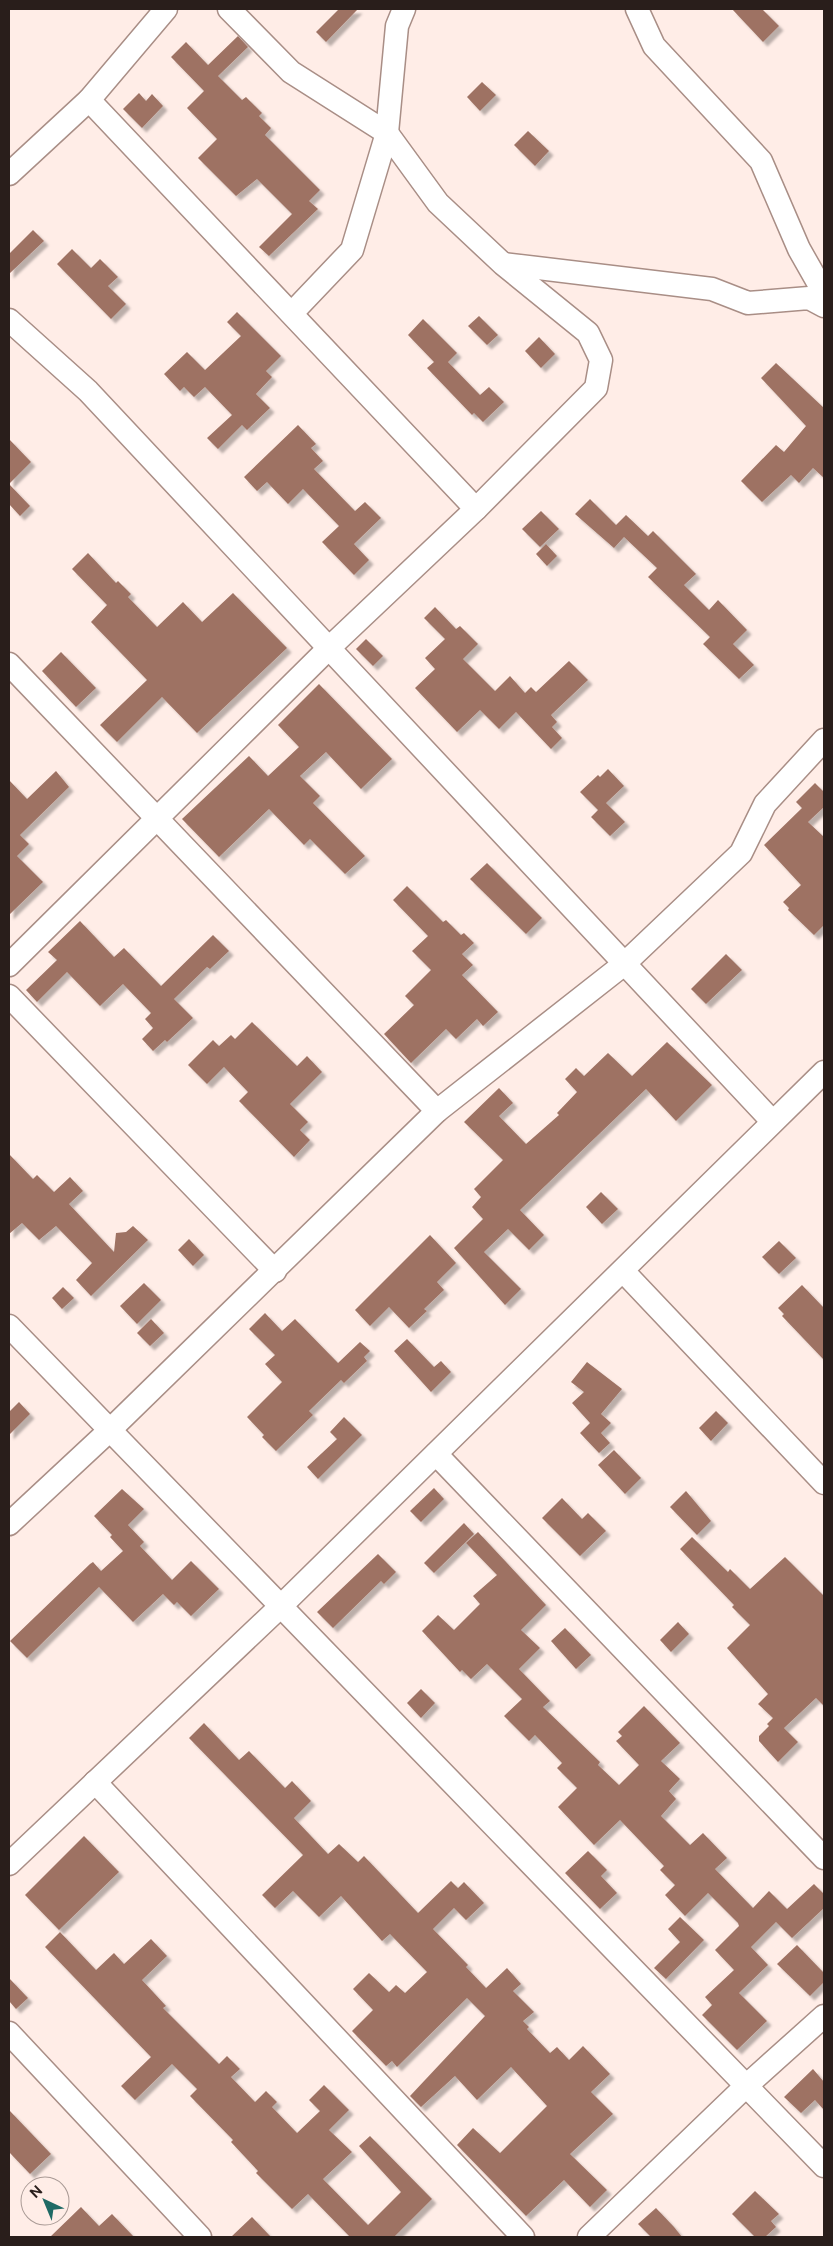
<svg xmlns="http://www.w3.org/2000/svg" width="833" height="2246" viewBox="0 0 833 2246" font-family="'Public Sans',sans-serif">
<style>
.building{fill:#9e7263;filter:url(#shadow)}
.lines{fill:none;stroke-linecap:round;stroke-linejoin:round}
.street-casing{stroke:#a98e86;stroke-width:25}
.street{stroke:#fff;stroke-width:22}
</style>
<defs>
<filter id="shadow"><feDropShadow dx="4.5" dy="4.5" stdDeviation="1" flood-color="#0004"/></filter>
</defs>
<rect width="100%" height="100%" fill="#ffede7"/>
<g class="building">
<path d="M339,9h19l-32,33 -10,-10z"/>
<path d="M732,9h30l17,17 -16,16z"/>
<path d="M238,36l10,11 -30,29 24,24 4,-3 16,16 -3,3 12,12 -6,7 55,55 -11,11 9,8 -49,47 -10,-9 33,-33 -35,-35 -21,17 -38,-38 19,-19 -30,-31 17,-17 -33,-34 15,-15 22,23z"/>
<path d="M482,82l14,13 -16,16 -13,-14z"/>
<path d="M139,93l7,8 6,-7 11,12 -21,22 -19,-19z"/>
<path d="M528,131l21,20 -14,15 -21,-21z"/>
<path d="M33,230l11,11 -35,33v-20z"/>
<path d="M72,249l19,19 9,-9 18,18 -10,9 18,18 -15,15 -54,-55z"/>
<path d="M237,312l44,44 -15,15 6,6 -16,17 14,14 -23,22 -5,-5 -24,24 -11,-11 25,-23 -27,-28 -11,10 -10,-10 -4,4 -16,-17 23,-22 18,18 36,-34 -14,-14z"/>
<path d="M479,316l19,19 -11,10 -19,-19z"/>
<path d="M423,319l34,34 -9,9 32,33 9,-8 15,15 -21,20 -9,-9 -2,2 -45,-47 7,-6 -26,-27z"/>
<path d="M539,337l16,17 -14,14 -16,-17z"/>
<path d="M776,363l48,45v70l-11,-10 -14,15 -8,-8 -29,27 -21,-21 35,-36 8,7 22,-26 -45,-48z"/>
<path d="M298,425l18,19 -5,4 12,13 -9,8 41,42 10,-9 16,16 -27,26 15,16 -15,15 -32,-33 17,-16 -36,-37 -15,15 -21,-22 -10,9 -13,-14z"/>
<path d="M9,439l22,23 -22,22 21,22 -10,10 -11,-12z"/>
<path d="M590,499l26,26 10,-10 22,21 5,-5 43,43 -12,11 25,25 9,-10 29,30 -14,14 21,21 -15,14 -36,-35 7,-7 -62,-60 9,-9 -33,-31 -10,11 -39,-34z"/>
<path d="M541,511l18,18 -19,18 -18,-18z"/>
<path d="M546,544l11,12 -10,10 -11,-12z"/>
<path d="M88,553l28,30 2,-2 13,13 -3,3 29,30 26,-25 19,20 31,-29 54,55 -90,85 -35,-36 -45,45 -17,-17 47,-45 -56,-58 16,-17 -35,-36z"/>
<path d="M435,607l21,22 4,-3 18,18 -15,15 32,32 15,-15 15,17 6,-6 5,5 33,-31 19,19 -37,35 6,7 -5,5 10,11 -11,11 -35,-37 -17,17 -19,-19 -23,22 -42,-44 20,-19 -10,-11 20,-19 -21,-21z"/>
<path d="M366,639l17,17 -10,10 -17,-17z"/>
<path d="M61,652l35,36 -20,19 -34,-36z"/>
<path d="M319,684l73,75 -31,30 -35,-37 -26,24 20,20 -7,7 52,53 -20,18 -35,-35 -6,6 -35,-36 -50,48 -37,-38 67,-63 19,20 31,-29 -21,-22z"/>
<path d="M608,769l16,17 -18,17 19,19 -15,14 -19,-19 7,-7 -18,-18 18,-17 2,2z"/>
<path d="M56,771l13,16 -49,48 9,9 -12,12 26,26 -34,33v-135l18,19z"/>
<path d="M815,783l9,9v15l-16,15 16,15v88l-10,10 -26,-25 1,-2 -6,-6 18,-17 -37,-40 38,-37 -6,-6z"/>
<path d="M487,863l55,55 -16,16 -56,-55z"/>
<path d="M407,886l36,36 3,-2 15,15 3,-2 10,10 -12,11 11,11 -11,10 36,37 -15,14 -6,-7 -21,20 -10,-10 -35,34 -27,-29 30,-29 -9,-9 26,-26 -19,-19 16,-15 -35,-36z"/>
<path d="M80,921l34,36 10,-9 37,38 52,-51 16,16 -19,18 -3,-2 -33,32 19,19 -26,24 -2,-2 -12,11 -11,-12 11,-11 -8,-9 6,-6 -28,-29 -23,22 -33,-34 -30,30 -11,-12 31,-30 -9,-8z"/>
<path d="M726,954l16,16 -36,34 -15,-15z"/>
<path d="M252,1022l45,44 10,-10 15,16 -32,32 18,18 -8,8 10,10 -16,17 -55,-56 9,-9 -24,-25 -17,17 -19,-19 25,-25 6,6 12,-11 4,4z"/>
<path d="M667,1042l45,43 -36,36 -30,-32 -126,121 24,25 -15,15 -21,-21 -24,23 37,37 -16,16 -51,-57 29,-29 -11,-12 9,-10 -7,-8 29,-29 -39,-38 35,-34 14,15 -14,13 27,28 33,-29 -2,-2 20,-21 -12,-13 11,-11 8,8 24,-23 24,23z"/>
<path d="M9,1154l24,25 4,-4 17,17 16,-15 13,14 -14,13 45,48 2,-19 10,-1 7,-6 15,14 -57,56 -15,-16 16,-17 -36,-37 -17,14 -17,-17 -13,11z"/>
<path d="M601,1192l17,17 -16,15 -16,-17z"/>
<path d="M430,1235l26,28 -19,19 7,8 -20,19 3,2 -18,17 -20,-21 -19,19 -15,-16z"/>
<path d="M189,1239l15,16 -11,11 -15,-16z"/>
<path d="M779,1241l17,17 -17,16 -17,-17z"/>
<path d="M144,1283l17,17 -24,24 -17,-18z"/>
<path d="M802,1285l22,23v52l-42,-44 2,-2 -6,-6z"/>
<path d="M63,1287l11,11 -12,11 -10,-11z"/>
<path d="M265,1313l17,18 13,-12 43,44 22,-21 10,9 -6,6 3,4 -23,22 -3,-3 -32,31 4,4 -37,36 -14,-14 2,-2 -17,-18 35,-35 -17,-18 10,-9 -26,-26z"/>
<path d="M151,1319l13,14 -14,13 -13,-13z"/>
<path d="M407,1339l27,28 7,-6 10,11 -20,20 -37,-41z"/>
<path d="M587,1362l35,27 -21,25 10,9 -10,10 9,10 -11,10 -19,-20 10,-10 -18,-20 12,-11 -13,-10z"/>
<path d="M19,1402l11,12 -21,21v-23z"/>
<path d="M716,1411l12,12 -17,18 -12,-13z"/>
<path d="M344,1417l18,18 -44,44 -11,-12 30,-28 -7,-7z"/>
<path d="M614,1450l27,28 -16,16 -27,-29z"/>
<path d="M434,1488l10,11 -23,23 -11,-11z"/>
<path d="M122,1489l22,20 -16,16 16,17 -4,4 32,34 19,-19 28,28 -28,27 -14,-14 -3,3 -11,-11 -30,28 -34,-35 -72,71 -17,-17 80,-77 3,-2 8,9 22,-20 -13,-14 2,-2 -18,-19z"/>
<path d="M686,1491l25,30 -14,14 -27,-28z"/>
<path d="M562,1498l20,21 6,-6 18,18 -26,25 -38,-38z"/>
<path d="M464,1523l10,11 -40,39 -10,-10z"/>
<path d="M478,1532l68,73 -25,25 19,18 -21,21 31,32 -7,6 57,55 -2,3 21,20 20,-20 -23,-24 6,-5 -4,-4 26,-26 36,37 -19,18 19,18 -11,12 7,8 -15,17 29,29 13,-12 24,25 -12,11 38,39 16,-17 18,18 27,-25 10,10v14l-32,30 -16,-16 -25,25 17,18 -29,28 28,28 -30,29 -35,-35 10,-10 -7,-8 29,-27 -19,-20 24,-24 -1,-3 -30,-30 -23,23 -20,-21 10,-10 -15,-15 4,-4 -44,-46 -26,25 -36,-38 19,-19 -20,-20 5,-5 -27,-28 -6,6 -25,-25 18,-17 -35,-35 -16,15 -9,-9 -2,2 -38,-41 16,-16 16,15 26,-26 -7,-8 24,-21 -31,-32z"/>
<path d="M692,1537l36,35 2,-3 20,20 35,-32 39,39v110l-8,-8 -32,30 14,14 -20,20 -19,-21v-5l10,-10 -2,-2 6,-6 -15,-14 10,-10 -41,-46 23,-23 -18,-18 2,-2 -54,-56z"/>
<path d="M378,1554l18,18 -12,12 -3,-3 -48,47 -16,-16z"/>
<path d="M678,1622l11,12 -18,18 -11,-12z"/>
<path d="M565,1628l26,27 -15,14 -25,-28z"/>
<path d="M421,1689l14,14 -14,15 -14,-15z"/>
<path d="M204,1723l35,37 10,-9 36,37 7,-7 19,20 -17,17 34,36 11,-10 19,18 6,-6 54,57 33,-32 7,7 6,-6 20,21 -18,17 -12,-12 -21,21 35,36 -2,2 20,21 21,-20 14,16 -8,7 21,21 -11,9 6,6 -2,2 23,24 7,-6 12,13 14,-14 27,28 -19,18 22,22 -43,40 37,36 -17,17 -26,-27 -38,36 -69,-71 16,-17 27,25 47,-47 -36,-39 -34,33 -22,-24 -34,31 -11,-11 75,-80 -18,-18 -70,69 -5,-6 -6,5 -34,-35 21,-21 -20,-21 16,-16 20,19 7,-7 9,8 22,-21 -37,-38 -8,7 -41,-45 -22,21 -26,-26 -18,17 -13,-13 41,-40 -114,-117z"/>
<path d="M84,1836l35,36 -60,58 -34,-35z"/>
<path d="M588,1851l19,19 -6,6 16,17 -17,16 -35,-36z"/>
<path d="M680,1917l24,23 -38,39 -12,-11 26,-26 -12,-13z"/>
<path d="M60,1932l36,38 18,-17 10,11 27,-25 16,17 -25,24 24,26 -3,2 56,56 8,-8 13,13 -9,8 24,25 11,-11 11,11 -5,5 25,26 23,-22 -11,-11 15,-15 25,25 -20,20 23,22 -29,27 45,46 33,-33 -42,-46 11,-10 62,63 -38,38h-44l-42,-43 -16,15 -36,-36 2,-2 -27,-29 2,-2 -43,-44 7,-7 -25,-25 -37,36 -14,-14 30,-29 -106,-110z"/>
<path d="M797,1945l27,28v9l-14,14 -33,-32z"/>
<path d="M9,1978l19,20 -12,11 -7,-8z"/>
<path d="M813,2069l11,13v28l-9,-10 -14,13 -17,-16z"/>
<path d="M9,2110l42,44 -21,20 -21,-22z"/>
<path d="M755,2191l24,23 -8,7 5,6 -11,10h-10l-23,-23z"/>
<path d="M81,2207l18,19 13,-12 22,23h-84z"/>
<path d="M656,2208l18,19 8,10h-31l-13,-13z"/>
<path d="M252,2217l19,20h-40z"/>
</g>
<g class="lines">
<defs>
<g id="street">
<path d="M637,9l17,37 107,115 38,88 25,44"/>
<path d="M89,100l387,409"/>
<path d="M9,174l80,-74 77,-91"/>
<path d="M504,264l208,25 36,14 61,-5 15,8"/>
<path d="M292,313l60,-63 35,-117 10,-107 7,-17"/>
<path d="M9,320l79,71 684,730"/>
<path d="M9,664l428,447"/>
<path d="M9,965l320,-317 147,-139 120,-121 5,-28 -13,-27 -85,-69 -65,-61 -51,-70 -96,-61 -62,-63"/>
<path d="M9,996l266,275"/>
<path d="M623,1271l201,212"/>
<path d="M9,1326l815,840"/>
<path d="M436,1454l388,404"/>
<path d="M9,1524l101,-94 327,-319 186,-146 118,-112 24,-49 59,-64"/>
<path d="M95,1782l428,455"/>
<path d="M9,1864l272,-258 543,-534"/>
<path d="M9,2033l191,204"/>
<path d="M589,2237l157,-151 78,-70"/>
</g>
</defs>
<use href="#street" class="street-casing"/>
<use href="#street" class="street"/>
</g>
<rect width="833" height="2246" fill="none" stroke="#291e1b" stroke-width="20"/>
<g transform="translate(45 2201) rotate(316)"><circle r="24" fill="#ffede7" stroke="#a99a95"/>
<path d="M0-4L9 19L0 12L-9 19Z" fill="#1f6a65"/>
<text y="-8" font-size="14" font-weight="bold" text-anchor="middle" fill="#291e1b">N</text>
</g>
</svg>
